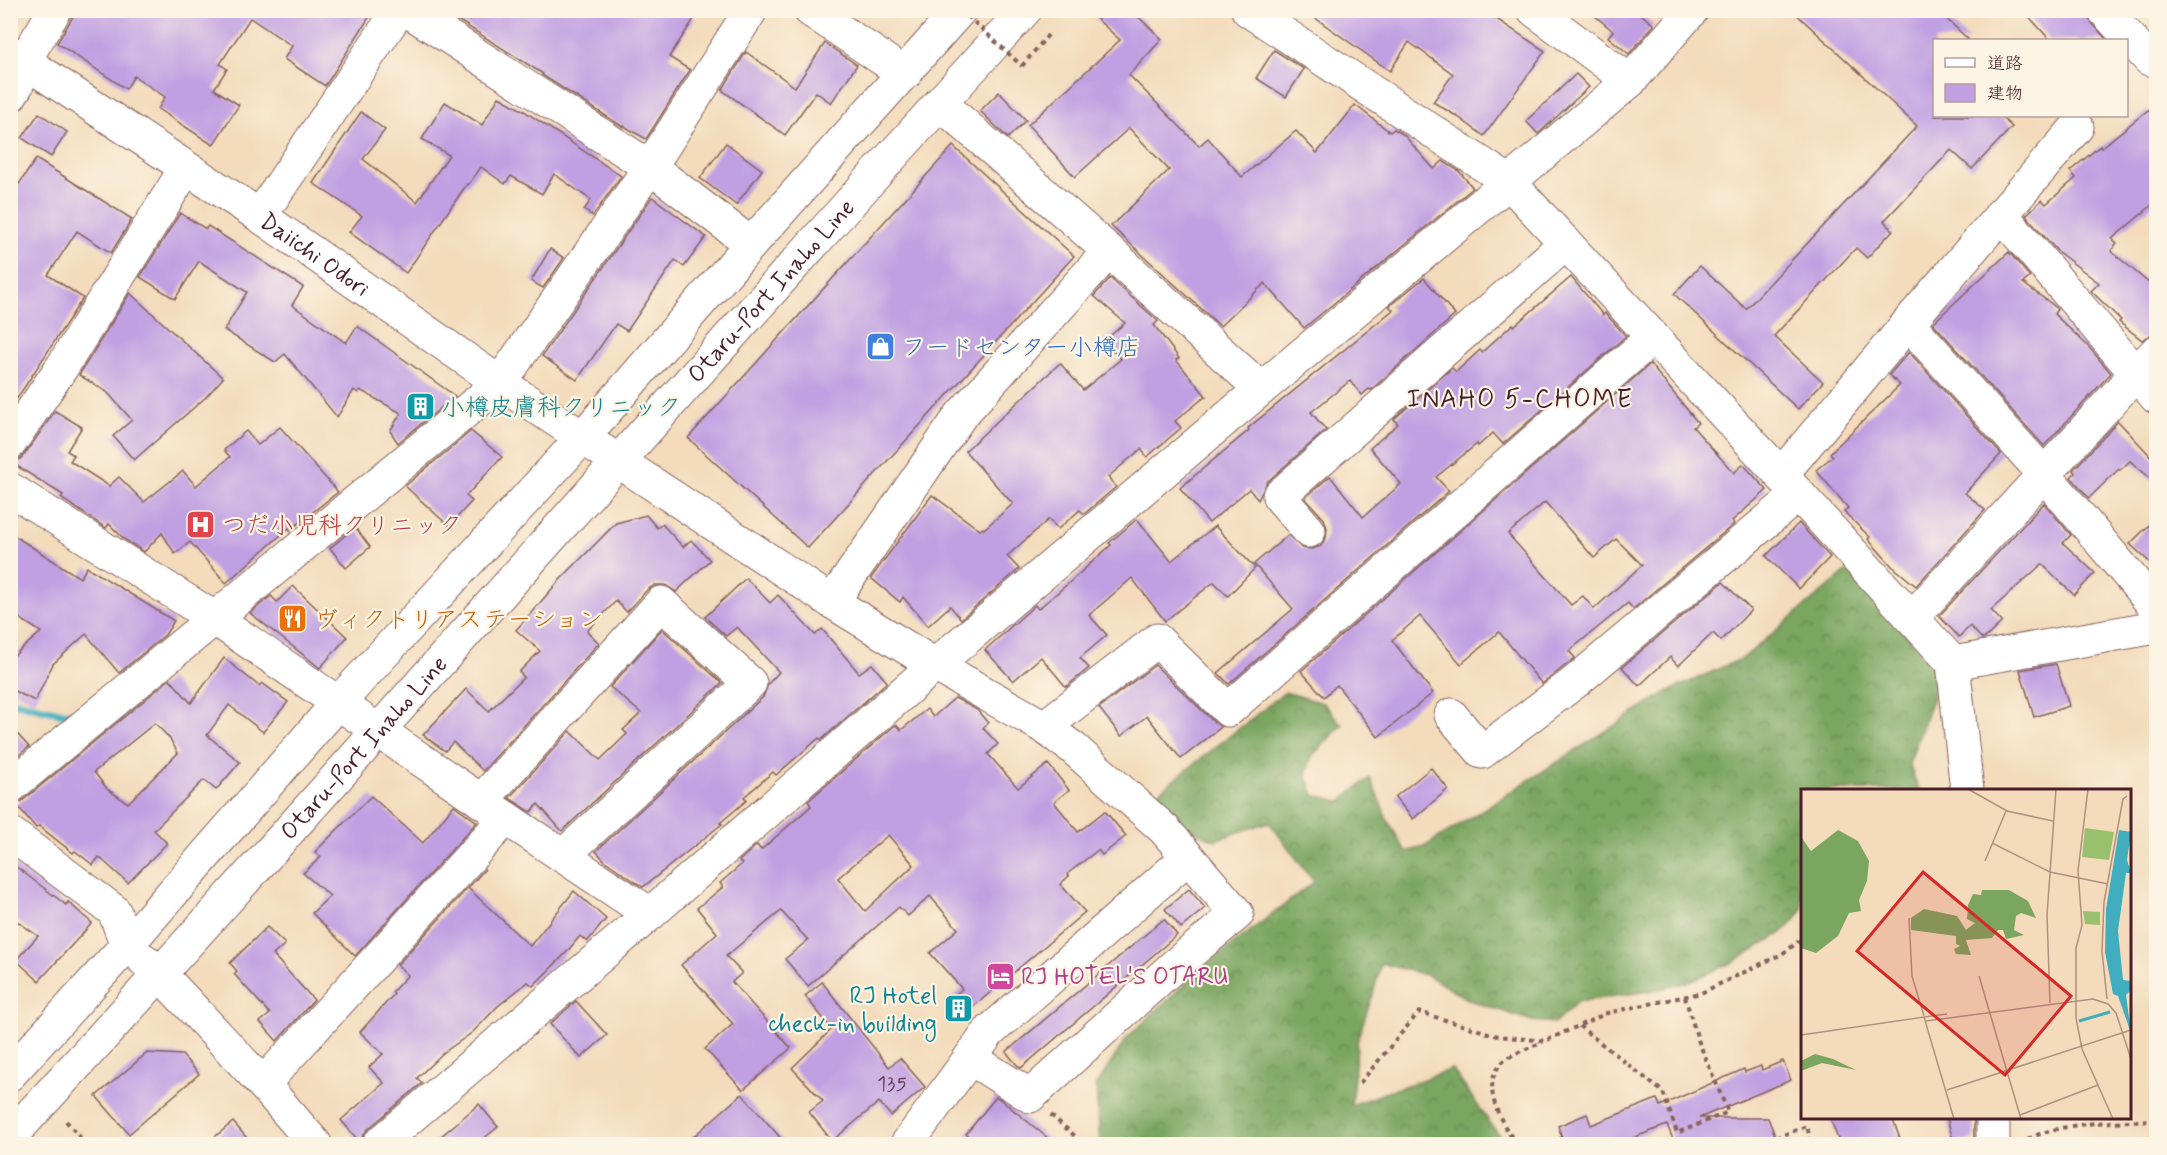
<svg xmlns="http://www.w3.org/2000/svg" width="2167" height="1155" viewBox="0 0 2167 1155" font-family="Mynerve,'Klee One',sans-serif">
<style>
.forest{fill:url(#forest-crowns);stroke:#626246;stroke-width:1.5}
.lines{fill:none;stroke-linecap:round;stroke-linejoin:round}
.stream{stroke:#41aebf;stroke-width:8}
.building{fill:#c09fe2;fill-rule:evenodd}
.minor-casing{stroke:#85615d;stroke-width:35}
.major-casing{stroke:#85615d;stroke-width:35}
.path{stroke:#85615d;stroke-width:4;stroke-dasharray:4.5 4.5;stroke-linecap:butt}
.minor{stroke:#fff;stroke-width:33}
.major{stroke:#fff;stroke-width:33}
.path-bridge{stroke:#85615d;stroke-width:4;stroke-dasharray:4.5 4.5;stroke-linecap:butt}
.labels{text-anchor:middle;stroke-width:4.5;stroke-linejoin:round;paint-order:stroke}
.number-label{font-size:21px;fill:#683f59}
.street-label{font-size:24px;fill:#4a1f2b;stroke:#fcf5e5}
.shop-label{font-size:24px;fill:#366cbe;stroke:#fcf5e5;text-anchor:start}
.culture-label{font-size:24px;fill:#0d838f;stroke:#fcf5e5;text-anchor:start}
.health-label{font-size:24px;fill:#be3a42;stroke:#fcf5e5;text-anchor:start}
.food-label{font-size:24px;fill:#c56008;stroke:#fcf5e5;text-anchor:start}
.hotel-label{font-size:24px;fill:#b23c85;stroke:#fcf5e5;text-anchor:start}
.neighbourhood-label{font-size:26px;letter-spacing:1.5px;fill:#4a1f2b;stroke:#fcf5e5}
.inset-river{fill:none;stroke:#41aebf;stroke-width:3}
.inset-road{fill:none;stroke:#af9081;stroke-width:1.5}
.view{fill:#d62828;fill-opacity:0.15;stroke:#d62828;stroke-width:3}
.inset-edge{fill:none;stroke:#4a1f2b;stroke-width:3}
</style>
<defs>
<pattern id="forest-crowns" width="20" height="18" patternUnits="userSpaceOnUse" patternTransform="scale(1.5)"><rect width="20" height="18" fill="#7aa660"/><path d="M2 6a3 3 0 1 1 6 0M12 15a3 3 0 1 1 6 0" fill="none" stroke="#66874f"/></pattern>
</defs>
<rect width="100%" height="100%" fill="#fcf5e5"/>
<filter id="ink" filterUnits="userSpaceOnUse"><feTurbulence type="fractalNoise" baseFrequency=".0167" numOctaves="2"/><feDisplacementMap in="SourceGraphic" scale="12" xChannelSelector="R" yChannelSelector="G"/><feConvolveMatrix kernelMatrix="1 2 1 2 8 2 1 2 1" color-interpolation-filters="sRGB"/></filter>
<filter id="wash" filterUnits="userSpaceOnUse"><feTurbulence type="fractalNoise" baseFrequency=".008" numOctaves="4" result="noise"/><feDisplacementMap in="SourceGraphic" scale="24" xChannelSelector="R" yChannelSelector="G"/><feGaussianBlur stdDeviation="1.35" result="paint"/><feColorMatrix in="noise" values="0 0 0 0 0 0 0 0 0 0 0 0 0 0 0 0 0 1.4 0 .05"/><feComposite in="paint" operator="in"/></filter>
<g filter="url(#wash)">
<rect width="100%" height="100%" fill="#f3dbbb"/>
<path class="forest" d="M1850,569l91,106 -32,89 10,26h-117v119l-8,13 -14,12 -47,28 -45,20 -33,8 -78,12 -22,21 -23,-2 -63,-21 -40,-24 -48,-13 -8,31 -15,43 -7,68 101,-36 53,75h-405l-4,-58 31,-48 76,-71 111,-85 -45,-60 -54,18 -45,-19 -15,-26 130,-103 38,11 19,22 -30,31 -6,18 8,21 26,6 30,-23 19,45 17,29 20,-6 241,-154 76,-34z"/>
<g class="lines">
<path class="stream" d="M10,701l60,14"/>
</g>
<g id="blocks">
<g class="building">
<path d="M77,10h297l-49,76 -41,-27 8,-13 -42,-28 -30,46 7,5 -13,20 25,16 -26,40 -55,-36 7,-12 -31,-21 -8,13 -69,-46z"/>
<path d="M442,10h240l12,9 -25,38 21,13 -44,69 -22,-13 -1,1 -81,-52 1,-1z"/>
<path d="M1087,10h44l31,29 -33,36 70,71 9,-8 34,39 54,-46 21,22 38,-48 35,27 4,-3 10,6 30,34 9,-8 16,10 14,17 -169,140 -39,-45 -45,43 -109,-100 58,-56 -40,-42 -54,49 -47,-52 92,-85z"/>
<path d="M1304,10h179l62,41 -61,85 -26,-19 -25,-15 20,-28 -44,-32 -19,29z"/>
<path d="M1588,10h48l18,15 -25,29 -21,-17 5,-6z"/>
<path d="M1792,10h145l32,30h-34v76h65l12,11 -40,42 -21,-19 -67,71 9,9 -26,28 -11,-10 -82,88 49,46 -25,27 -124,-115 26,-28 46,43 171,-183z"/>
<path d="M2023,10h58l26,30h-57z"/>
<path d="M825,43l32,22 -26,38 -15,-11 -31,43 -63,-45 24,-38 49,35z"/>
<path d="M1274,50l30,19 -18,28 -30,-19z"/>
<path d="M1576,74l13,13 -51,47 -12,-13z"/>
<path d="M999,92l27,28 -18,18 -28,-27z"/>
<path d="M499,97l25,14 97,65 -28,40 -9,-6 7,-10 -37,-26 -12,20 -31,-18 -6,8 -24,-17 -13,18 -1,-1 -61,89 -57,-41 13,-16 -49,-33 48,-71 24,18 -22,29 54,43 32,-47 -27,-16 23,-37 37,23z"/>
<path d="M2148,110l9,10v81l-45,38 5,4 -6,8 46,39v39l-4,5 -11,6 -23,-18 2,-2 -30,-29 8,-8 -42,-32 -31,-36 16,-15 4,4 30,-26 -6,-7 30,-25 1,2z"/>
<path d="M39,113l28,19 -16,25 -29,-19z"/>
<path d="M726,143l36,27 -26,35 -36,-27z"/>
<path d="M953,146l121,110 -266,292 -120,-110z"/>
<path d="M36,159l96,60 -21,34 -34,-22 -29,44 35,23 -73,111v-212z"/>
<path d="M652,197l54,40 -22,30 -9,-7 -48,71 -11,-7 -39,56 -35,-24z"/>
<path d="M180,213l26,16 2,-3 95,61 -11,18 54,38 11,-17 98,70 -57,47 -8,-12 11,-18 -41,-23 -2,3 -4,-3 -17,27 -52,-63 -10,8 -51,-32 23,-38 -48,-31 -24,38 -35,-22z"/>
<path d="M550,249l14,9 -21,30 -12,-7z"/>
<path d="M2009,252l21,25 -7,6 30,22 4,4 -3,5 33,31 24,28 -67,73 -111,-123z"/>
<path d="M1571,277l32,38 2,-2 21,23 -123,108 -10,-11 -15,13 -1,-2 -41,33 13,14 -220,193 -11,-11 75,-64 -39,-45 34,-29 14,13 10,1 9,-3 5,-8 1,-10 -3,-9 -19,-21 25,-22 33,41 38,-33 -31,-36 28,-24 -4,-5 58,-51 4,4 24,-22 2,2 31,-28 1,2z"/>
<path d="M1110,278l48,43 -4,4 25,33 -3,2 30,36 -31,25 6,7 -34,29 -6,-8 -33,28 8,10 -32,27 -4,-4 -22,19 -9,-10 -42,37 12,13 -58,50 -11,-13 -22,20 -25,-29 -3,5 -29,-24 61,-83 48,35 3,-2 1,1 29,-25 -48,-53 95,-88 23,27 38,-31 -17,-18 21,-18 -31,-27z"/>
<path d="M1424,278l31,37 -84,75 -2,-1 -7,6 -12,-14 -39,31 15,18 -59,52 -9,18 -9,-11 -40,34 -29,-35 69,-58 -1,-2 145,-118 -4,-4z"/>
<path d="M130,293l93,85 -17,19 -72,63 -21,-24 19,-16 -25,-28 -28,-17z"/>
<path d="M1909,352l92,102 -36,39 20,17 -69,76 -24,-20 -24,-27 2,-2 -26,-25 4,-4 -32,-38 17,-14 -3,-3 70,-68 -11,-10z"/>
<path d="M1650,364l48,59 -5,4 41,46 9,-9 24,26 -35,31 2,3 -101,85 -5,-6 -59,48 6,7 -33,26 -43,-52 -38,32 -41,-48 -28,24 41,53 -55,44 -41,-52 -13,12 -23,-26zM1545,502l49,56 22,-19 26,26 -48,44 -11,-13 -12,9 -63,-71z"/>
<path d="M55,411l27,16 -15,24 7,4 -4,6 39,25 10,-9 25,25 39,-31 13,15 34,-29 -6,-7 22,-19 12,14 22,-18 58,65 -48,38 -1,-2 -63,55 -36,-41 -15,12 -13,-21 -18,19 -20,-13 -15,-15 -3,4 -45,-30 2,-3 -46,-29h-7v-5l9,-1 6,-6z"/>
<path d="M2118,421l39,42v21l-27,-23 -10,9 -1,-1 -30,29 -18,-21 4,-4 -2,-3z"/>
<path d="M471,431l31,26 -36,39 6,5 -23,25 -44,-40z"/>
<path d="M2044,503l27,32 -8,8 32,30 -21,22 -32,-31 -51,46 11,12 -17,16 -3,1 -12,-13 -11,11 -20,-21z"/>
<path d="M646,515l11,13 5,-4 21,23 8,-7 19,20 -34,32 -11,-7h-10l-8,5 -20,22 -11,-11 -29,30 12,12 -116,128 -30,-29 -8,9 -22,-16 43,-46 23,22 35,-34 -5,-5 21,-21 -24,-21 43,-49 57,-58z"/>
<path d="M2157,517v52l-27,-25z"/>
<path d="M1137,519l34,42 44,-35 40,42 -27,28 -14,-14 -49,39 -33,-43 -43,37 18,20 -27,23 9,10 -23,19 -25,-30 -28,24 -28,-31 50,-45 3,4 32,-27 41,-37 -2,-2z"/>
<path d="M1799,523l31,34 -31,32 -33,-33z"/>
<path d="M355,527l15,20 -24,21 -16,-20z"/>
<path d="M10,533l70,45 7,-11 87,54 -9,14 -46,38 -33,-39 -33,30 -18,37 -25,-12v-30l31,-27 -31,-20z"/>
<path d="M746,578l24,25 8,-8 37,40 7,-6 37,44 13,-9 15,18 -66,58 -2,-2 -43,37 -3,-3 -29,25 3,3 -27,23 2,1 -79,63 -38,-26 -9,-10 167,-154 5,-13 11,-12 -42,-45 -11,9 -21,-19z"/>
<path d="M1723,582l28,28 -30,31 -8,-8 -35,33 -8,-9 -31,29 -17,-19z"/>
<path d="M293,586l54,51 -27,31 -70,-55 21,-17 6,6z"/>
<path d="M662,629l60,54 -160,148 -24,-27 -7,8 -22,-14 61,-67 30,29 27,-26 -4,-4 18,-17 -31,-26z"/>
<path d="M224,658l35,28 3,-3 26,19 -25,30 -34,-27 -22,30 33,27 -24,28 -12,-10 -50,50 13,13 -39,40 -29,-26 -6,8 -18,-14 -2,2 -34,-27 -3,2 -20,-24 6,-3 148,-122 21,24zM155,723l15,16 8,14 -50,50 -20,-13 -14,-18z"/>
<path d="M2056,664l13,42 -35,11 -14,-47z"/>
<path d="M1155,665l60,58 6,4 -40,32 -34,-43 -26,20 -22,-28z"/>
<path d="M955,698l22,12 11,13 -5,5 15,16 -10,10 30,34 30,-24 21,26 -15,12 24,30 27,-21 21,25 -24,19 -4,-5 -31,24 2,2 -9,8 25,28 -126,107 -13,-17 16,-13 -32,-36 28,-24 -28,-33 -22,20 -9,-9 -91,79 -23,-27 23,-19 -27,-29 -55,45 16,17 -10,9 59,66 -48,42 -38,-41 28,-25 -52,-59 36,-32 -20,-25 26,-21 -3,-4 22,-19 -3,-3 18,-16 4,5 50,-44 -3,-5 86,-75 2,-1 5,5 26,-21 6,8zM888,835l26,30 -49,46 -27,-33z"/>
<path d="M10,726l19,21 -19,15z"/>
<path d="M1431,768l17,21 -35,30 -18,-22z"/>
<path d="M371,796l52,47 31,-38 23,17 -122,134 -43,-43 18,-17 -27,-23 18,-16 -6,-5z"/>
<path d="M10,862l56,43 2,-3 24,21 -53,58 -23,-21 22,-24 -28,-20z"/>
<path d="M485,869l-17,19 62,58 44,-55 32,28 -19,23 -7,-6 -15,18 -32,32 -5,-4 -30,24 -25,26 -30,21 -26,25 5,5 -55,47 -5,7 -1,7 -20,-24 43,-37 -15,-16 14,-13 -23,-22 34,-38 -2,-2 16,-17 -11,-10z"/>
<path d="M1189,889l16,19 -24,20 -16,-19z"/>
<path d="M1164,919l13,16 -156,133 -3,-2 -12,-14z"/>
<path d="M267,927l18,17 -12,11 41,45 -37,41 -17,-19 10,-8 -36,-40 3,-3 -7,-8z"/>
<path d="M822,982l67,85 11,-9 25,29 -34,29 -12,-14 -47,39 -23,-29 14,-11 -31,-33 40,-39 -27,-33z"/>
<path d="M576,1001l31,34 -26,23 -31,-34z"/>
<path d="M147,1053l35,2 17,19 -70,60 -33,-38z"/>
<path d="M1783,1061l8,19 -92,38h69l8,20 -18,6h-83l-8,-19 -50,19h-71l16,-7 -4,-11 29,-12 4,11 66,-26 3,7 84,-37 1,3 16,-6 1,4z"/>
<path d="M742,1094l44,50h-101z"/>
<path d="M996,1097l4,2 55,45h-77l-12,-10z"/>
<path d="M479,1104l19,23 -21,17h-45z"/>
<path d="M1830,1118h62l10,26h-62z"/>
<path d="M1947,1118h27v21l-20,5z"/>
<path d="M233,1122l19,22h-46z"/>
</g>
</g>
</g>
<g filter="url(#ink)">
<use href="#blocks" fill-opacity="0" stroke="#85615d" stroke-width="1.5"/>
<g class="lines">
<defs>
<g id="minor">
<path d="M407,10l243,157 101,77"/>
<path d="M810,10l95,64"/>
<path d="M1248,10l260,171 273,294 172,188 14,127"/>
<path d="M1534,10l96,71"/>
<path d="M2104,10l45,49"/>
<path id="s1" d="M10,52l250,164 240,167 332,219 103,63 109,62 29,21 91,81 73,85 -62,51 -145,131 -60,-38"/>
<path d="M10,96l7,-11 7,-24 31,-51"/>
<path d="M940,103l169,148 152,138"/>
<path d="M2001,214l155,183"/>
<path d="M260,216l139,-206"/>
<path d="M1908,323l137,152 111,133"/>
<path d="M10,443l52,-76 124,-199"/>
<path d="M1781,475l127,-152 169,-196"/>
<path d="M10,489l204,129 292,200 144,96"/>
<path d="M1309,531l-30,-35 287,-253"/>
<path d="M832,602l129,-187 148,-164"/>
<path d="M1912,618l244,-266"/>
<path d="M1953,663l203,-36"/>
<path d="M1451,715l31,37 93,-70 224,-188"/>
<path d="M1044,727l113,-87 71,70 425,-373"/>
<path d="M10,787l490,-404 150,-216 101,-157"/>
<path d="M481,801l180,-198 89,80 -187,173"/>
<path d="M10,833l104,78 13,34"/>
<path d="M263,1084l243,-266"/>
<path d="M1993,1118v26"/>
<path d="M379,1144l271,-230 285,-249 326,-276 369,-308 62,-71"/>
<path d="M907,1144l82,-112 199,-175"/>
</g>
<g id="major">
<path d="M144,960l17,15 102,109 52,60"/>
<path d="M10,1074l117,-129 211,-242 245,-266 168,-193 209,-234"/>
<path id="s2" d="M10,1137c344,-371 673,-755 1015,-1127"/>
</g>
</defs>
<use href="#minor" class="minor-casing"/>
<use href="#major" class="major-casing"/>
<g class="path">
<path d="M1022,66l26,-31"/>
<path d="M1579,1026l84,66 14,41 51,-21 -30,-72 -13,-43"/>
<path d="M1360,1083l59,-71 79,24 47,5 62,-28 94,-20 81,-39 20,-15"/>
<path d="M1051,1115l33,29"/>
<path d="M66,1121l20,23"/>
<path d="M2020,1143c38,-22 93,-21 136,-23"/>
<path d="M1517,1144c-16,-20 -40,-62 -12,-84 10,-8 27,-13 38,-18"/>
<path d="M1759,1144l48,-18 4,18"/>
</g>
<use href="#minor" class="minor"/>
<use href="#major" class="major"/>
<path class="path-bridge" d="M961,10l61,56"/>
</g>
</g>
<defs>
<symbol id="shop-square" viewBox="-11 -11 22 22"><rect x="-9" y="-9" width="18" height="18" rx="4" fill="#3f7fe0" stroke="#fcf5e5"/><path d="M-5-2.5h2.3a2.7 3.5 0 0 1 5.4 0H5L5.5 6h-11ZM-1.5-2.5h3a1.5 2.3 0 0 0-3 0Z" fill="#fff"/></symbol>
<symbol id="building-square" viewBox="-11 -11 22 22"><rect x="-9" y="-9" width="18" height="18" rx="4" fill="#0f9aa8" stroke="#fcf5e5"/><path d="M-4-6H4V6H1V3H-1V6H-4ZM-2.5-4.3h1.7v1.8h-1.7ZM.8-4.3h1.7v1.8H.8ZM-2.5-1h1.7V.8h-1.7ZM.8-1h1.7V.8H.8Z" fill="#fff"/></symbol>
<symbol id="hospital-square" viewBox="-11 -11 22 22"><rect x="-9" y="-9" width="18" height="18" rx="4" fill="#e0444e" stroke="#fcf5e5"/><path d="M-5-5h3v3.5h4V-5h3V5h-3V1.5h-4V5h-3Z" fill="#fff"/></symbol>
<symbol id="restaurant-square" viewBox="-11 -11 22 22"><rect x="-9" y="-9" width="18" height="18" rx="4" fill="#e8710a" stroke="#fcf5e5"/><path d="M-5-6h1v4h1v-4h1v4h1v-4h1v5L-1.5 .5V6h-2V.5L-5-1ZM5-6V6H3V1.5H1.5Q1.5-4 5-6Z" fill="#fff"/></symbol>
<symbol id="hotel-square" viewBox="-11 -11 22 22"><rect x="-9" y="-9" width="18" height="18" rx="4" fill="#d1479c" stroke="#fcf5e5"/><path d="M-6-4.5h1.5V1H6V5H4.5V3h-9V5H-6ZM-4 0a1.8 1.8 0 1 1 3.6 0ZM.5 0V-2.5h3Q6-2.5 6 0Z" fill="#fff"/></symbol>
</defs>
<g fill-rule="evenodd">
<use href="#shop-square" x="864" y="330" width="33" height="33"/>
<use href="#building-square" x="404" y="390" width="33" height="33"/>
<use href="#hospital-square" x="184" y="508" width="33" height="33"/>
<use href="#restaurant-square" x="276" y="602" width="33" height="33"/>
<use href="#hotel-square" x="984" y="960" width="33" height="33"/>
<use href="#building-square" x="942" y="992" width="33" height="33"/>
</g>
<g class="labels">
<g class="number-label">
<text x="892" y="1090">135</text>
</g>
<g class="street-label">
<text dy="8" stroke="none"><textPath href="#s1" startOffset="366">Daiichi Odori</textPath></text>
<text dy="8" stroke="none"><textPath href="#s2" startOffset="1138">Otaru-Port Inaho Line</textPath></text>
<text dy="8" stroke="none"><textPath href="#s2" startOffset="526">Otaru-Port Inaho Line</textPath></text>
</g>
<g class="shop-label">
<text x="902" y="355">フードセンター小樽店</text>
</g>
<g class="culture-label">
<text x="441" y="415">小樽皮膚科クリニック</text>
<text x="937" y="1003" text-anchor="end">RJ Hotel<tspan x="937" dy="28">check-in building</tspan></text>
</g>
<g class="health-label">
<text x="222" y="533">つだ小児科クリニック</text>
</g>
<g class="food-label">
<text x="314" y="627">ヴィクトリアステーション</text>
</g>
<g class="hotel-label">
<text x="1021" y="984">RJ HOTEL'S OTARU</text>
</g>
<g class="neighbourhood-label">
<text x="1520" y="407">INAHO 5-CHOME</text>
</g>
</g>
<g transform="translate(1801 789)">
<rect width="330" height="330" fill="#f3dbbb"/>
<path d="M284,39l29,4 -5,28 -27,-3zM282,122l17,1v13l-15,-1z" fill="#99c06c"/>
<path d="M37,41l20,11 11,20 -2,20 -8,19 2,11 -12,2 -11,23 -22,17 -15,-5v-111l10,14zM181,101h27l19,11 8,17 -15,-5 -5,3 -2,14 10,5 -18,4 -3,-9h-5l-6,8 -26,2 5,15 -15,-1 -2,-5 6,-3 -4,-2v-8l-45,-6v-12l13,-9 33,7 9,14 9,-7 -8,-4 1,-14 5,-11 8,1zM14,265l18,5 23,11 -34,-7 -21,8v-10z" fill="#7aa660"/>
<path d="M318,41l12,2 -4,28 4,13h-5l-8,58 5,49 8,1v9l-5,5 5,38 -13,-37 -5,-2 -8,-42 1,-43z" fill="#41aebf"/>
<path class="inset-river" d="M278,232l31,-9"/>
<path class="inset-road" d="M167,0l39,22 46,10M287,0l-10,82 4,54 -6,23v70l6,31 31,70M191,54l58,29 58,12M184,72l21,-50M108,129l3,58 12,40M178,187l42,143M306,210l-5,-48 2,-49 19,-103 4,-3M249,214l-3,-88 9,-126M123,228l23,-3M125,232l167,-22 15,5 8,9 15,46M0,246l123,-18 30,102M146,301l184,-60M219,326l78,-30"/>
<path class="view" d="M122,83l148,124 -66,79 -148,-124z"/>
<rect width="330" height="330" class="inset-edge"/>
</g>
<rect width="2167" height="1155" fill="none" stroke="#fcf5e5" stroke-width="36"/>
<rect x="1933" y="39" width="195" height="78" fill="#fcf5e5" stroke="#b59f9b" stroke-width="1.5"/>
<rect x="1945" y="58" width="30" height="9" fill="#ffffff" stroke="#b59f9b" stroke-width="1.5"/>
<text x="1987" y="69" font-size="18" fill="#4a1f2b">道路</text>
<rect x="1945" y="84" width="30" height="18" fill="#c09fe2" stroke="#b59f9b" stroke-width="1.5"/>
<text x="1987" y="99" font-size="18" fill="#4a1f2b">建物</text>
</svg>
